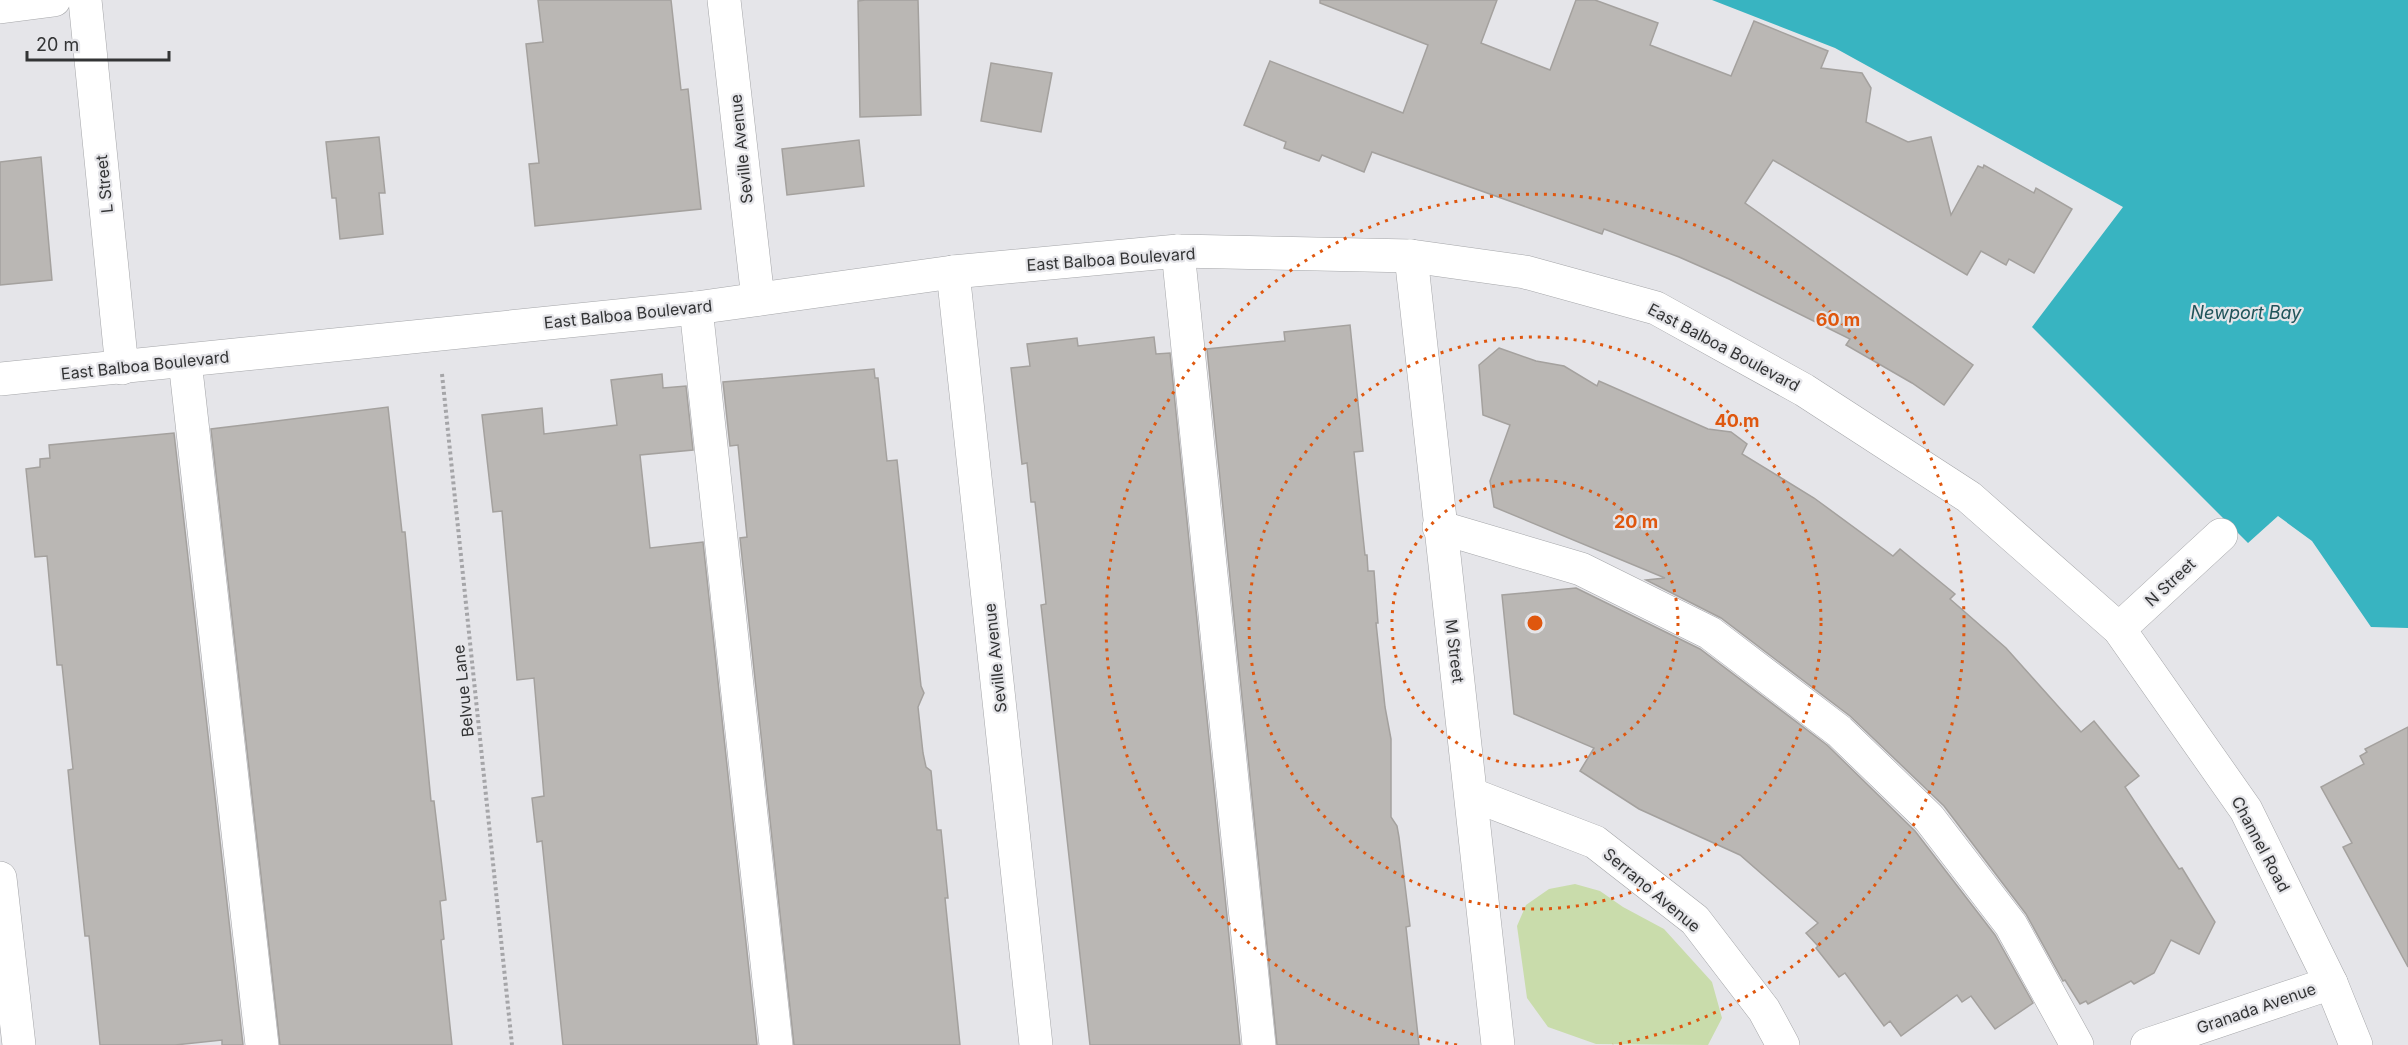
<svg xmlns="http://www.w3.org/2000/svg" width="2408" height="1045" viewBox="0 0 2408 1045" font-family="Inter,sans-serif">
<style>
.green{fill:#c9dcab}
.water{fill:#38b4c1}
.building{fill:#bab7b4;stroke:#a4a19e;stroke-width:1.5}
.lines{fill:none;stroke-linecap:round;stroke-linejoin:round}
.minor-casing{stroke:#a5a6a9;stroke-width:34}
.path{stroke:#a5a5a8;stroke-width:4;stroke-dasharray:3 3;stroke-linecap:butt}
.minor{stroke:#fff;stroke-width:33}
.ring{fill:none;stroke:#df570e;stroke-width:3;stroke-dasharray:3 6}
.labels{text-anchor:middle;stroke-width:4.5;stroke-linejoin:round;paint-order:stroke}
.street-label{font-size:16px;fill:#333435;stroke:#e5e5e9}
.water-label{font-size:18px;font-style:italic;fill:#21545a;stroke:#e5e5e9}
.centre{fill:#df570e;stroke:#e5e5e9;stroke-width:3}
.ring-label{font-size:18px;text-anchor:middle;font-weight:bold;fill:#df570e;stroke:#e5e5e9;stroke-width:4.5;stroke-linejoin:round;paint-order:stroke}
</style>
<rect width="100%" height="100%" fill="#e5e5e9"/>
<path class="green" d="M1575,884l25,7 23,16 41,22 48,53 10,36 -14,27 -112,-1 -48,-17 -21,-29 -10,-72 9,-21 23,-16z"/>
<path class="water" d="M1712,0h696v628l-37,-1 -59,-86 -34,-25 -30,27 -216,-216 91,-120 -288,-159z"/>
<g class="building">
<path d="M538,0h133l10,90 7,-1 13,120 -166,17 -6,-62 10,-1 -13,-119 17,-2z"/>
<path d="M865,0h53l3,115 -61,2 -2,-116z"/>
<path d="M1320,0h177l-16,43 69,27 26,-70h19l63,23 -8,22 81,31 23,-55 74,30 -7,17 41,5 9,15 -5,34 42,20 23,-5 20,78 27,-49 5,2 1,-3 50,28 2,-5 36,21 -38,64 -25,-14 -3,6 -25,-14 -14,24 -194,-115 -28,43 228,162 -29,40 -32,-22 -66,-38 4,-6 -121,-60 -50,-22 -75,-28 -2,5 -230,-82 -8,20 -42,-17 -3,6 -35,-13 2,-6 -42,-17 26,-64 133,52 25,-68 -108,-42z"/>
<path d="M991,63l61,10 -11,59 -60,-11z"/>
<path d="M379,137l6,56h-6l4,41 -43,5 -4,-41h-4l-6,-56z"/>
<path d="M859,140l5,46 -77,9 -5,-46z"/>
<path d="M41,157l11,123 -52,5v-123z"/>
<path d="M1350,325l13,126 -9,1 11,103h2l1,16h6l4,52h-2l9,84 6,32v78l6,9 2,11 11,89 -4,1 13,118h-142l-70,-696 78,-8 -1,-9z"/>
<path d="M1154,337l2,17 14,-1 70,692h-150l-49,-440 5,-1 -11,-102h-4l-4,-39 -5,1 -11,-96 19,-2 -3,-22 50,-6 1,8z"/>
<path d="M1499,348l37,13 28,5 33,20 2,-5 109,48 23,3 16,12 -5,10 72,44 79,58 7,-7 55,45 -5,5 56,49 75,84 13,-11 45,55 -14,11 54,82 3,-1 33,54 -16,32 -28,-14 -17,33 -20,11 -3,-3 -43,23 -2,-3 -6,3 -15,-24 -2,1 -37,-67 -82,-108 -94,-90 -129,-98 -75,-38 19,-2 -171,-71 -4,-26 20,-56 -27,-10 -4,-50z"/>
<path d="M874,369l1,9h3l9,83 10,-1 24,226 3,7 -6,14 5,46 3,14 5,4 6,59h4l7,68h-3l15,147h-166l-54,-507 7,-1 -9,-92 -8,1 -7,-64z"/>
<path d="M662,374l1,14 23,-2 7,64 -53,5 10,93 53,-6 54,503h-194l-21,-204 -5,1 -5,-44 12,-2 -10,-118 -17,2 -15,-169 -9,1 -11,-97 60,-7 2,26 73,-9 -6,-45z"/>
<path d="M388,407l14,125h3l26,269h3l12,99 -6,1 4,38 -3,1 11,105h-172l-69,-616z"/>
<path d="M174,433l69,612h-21v-5l-47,5h-75l-11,-109h-4l-10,-95 -7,-71 5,-1 -11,-104h-5l-10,-109 -12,1 -9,-88 14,-2v-8l10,-1 -1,-13z"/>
<path d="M1576,588l124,61 127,96 88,86 80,104 38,68 -38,26 -24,-33 -9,6 -5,-7 -56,41 -11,-15 -6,5 -39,-53 -6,4 -23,-29 2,-2 -12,-13 12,-10 -78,-68 -101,-46 -59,-38 14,-23 -80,-34 -12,-119z"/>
<path d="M2408,727v240l-65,-120 9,-4 -31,-56 43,-23 -4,-8 7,-4 -2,-3z"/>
</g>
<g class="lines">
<defs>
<g id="minor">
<path d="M85,0l37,368"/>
<path d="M724,0l34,299"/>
<path d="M0,7l54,-7"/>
<path d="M1178,251l81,794"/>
<path d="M1411,256c27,263 60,526 87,789"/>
<path d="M953,272l83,773"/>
<path d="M696,308l80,737"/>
<path d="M185,361l77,684"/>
<path d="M0,379l696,-71 257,-36 225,-21 233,5 114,16 131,36 148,82 165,107 150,132 127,181 85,173 25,62"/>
<path d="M1439,527l142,42 129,64 129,98 90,87 82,107 66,120"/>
<path d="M2119,629l102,-94"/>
<path d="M1473,795l122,47 100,78 69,90 19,35"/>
<path d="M0,878l19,167"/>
<path d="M2147,1045l184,-62"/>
</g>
</defs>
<use href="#minor" class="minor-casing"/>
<path class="path" d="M442,374l70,671"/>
<use href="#minor" class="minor"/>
</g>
<g class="ring">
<circle cx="1535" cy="623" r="143"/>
<circle cx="1535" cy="623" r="286"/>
<path d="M1457 1045A429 429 0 1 1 1613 1045"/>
</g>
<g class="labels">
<g class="street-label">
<text transform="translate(741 149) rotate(-96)" y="6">Seville Avenue</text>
<text transform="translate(104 184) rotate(-96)" y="6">L Street</text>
<text transform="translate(1111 259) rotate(-4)" y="6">East Balboa Boulevard</text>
<text transform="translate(628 314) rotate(-6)" y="6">East Balboa Boulevard</text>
<text transform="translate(1724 347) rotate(28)" y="6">East Balboa Boulevard</text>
<text transform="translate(145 365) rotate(-6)" y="6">East Balboa Boulevard</text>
<text transform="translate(2170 582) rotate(-43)" y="6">N Street</text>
<text transform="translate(1455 651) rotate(83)" y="6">M Street</text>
<text transform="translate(995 658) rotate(-96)" y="6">Seville Avenue</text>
<text transform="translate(463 691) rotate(-96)" y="6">Belvue Lane</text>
<text transform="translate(2261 844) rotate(62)" y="6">Channel Road</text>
<text transform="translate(1652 890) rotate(40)" y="6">Serrano Avenue</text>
<text transform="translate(2256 1008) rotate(-19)" y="6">Granada Avenue</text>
</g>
<g class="water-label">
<text x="2246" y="319">Newport Bay</text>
</g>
</g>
<circle cx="1535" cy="623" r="9" class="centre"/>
<g class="ring-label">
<text x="1838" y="326">60 m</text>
<text x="1737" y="427">40 m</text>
<text x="1636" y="528">20 m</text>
</g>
<path d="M27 51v9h142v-9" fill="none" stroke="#333435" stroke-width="3"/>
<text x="36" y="51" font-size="18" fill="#333435" stroke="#e5e5e9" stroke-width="4.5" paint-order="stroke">20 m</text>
</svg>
